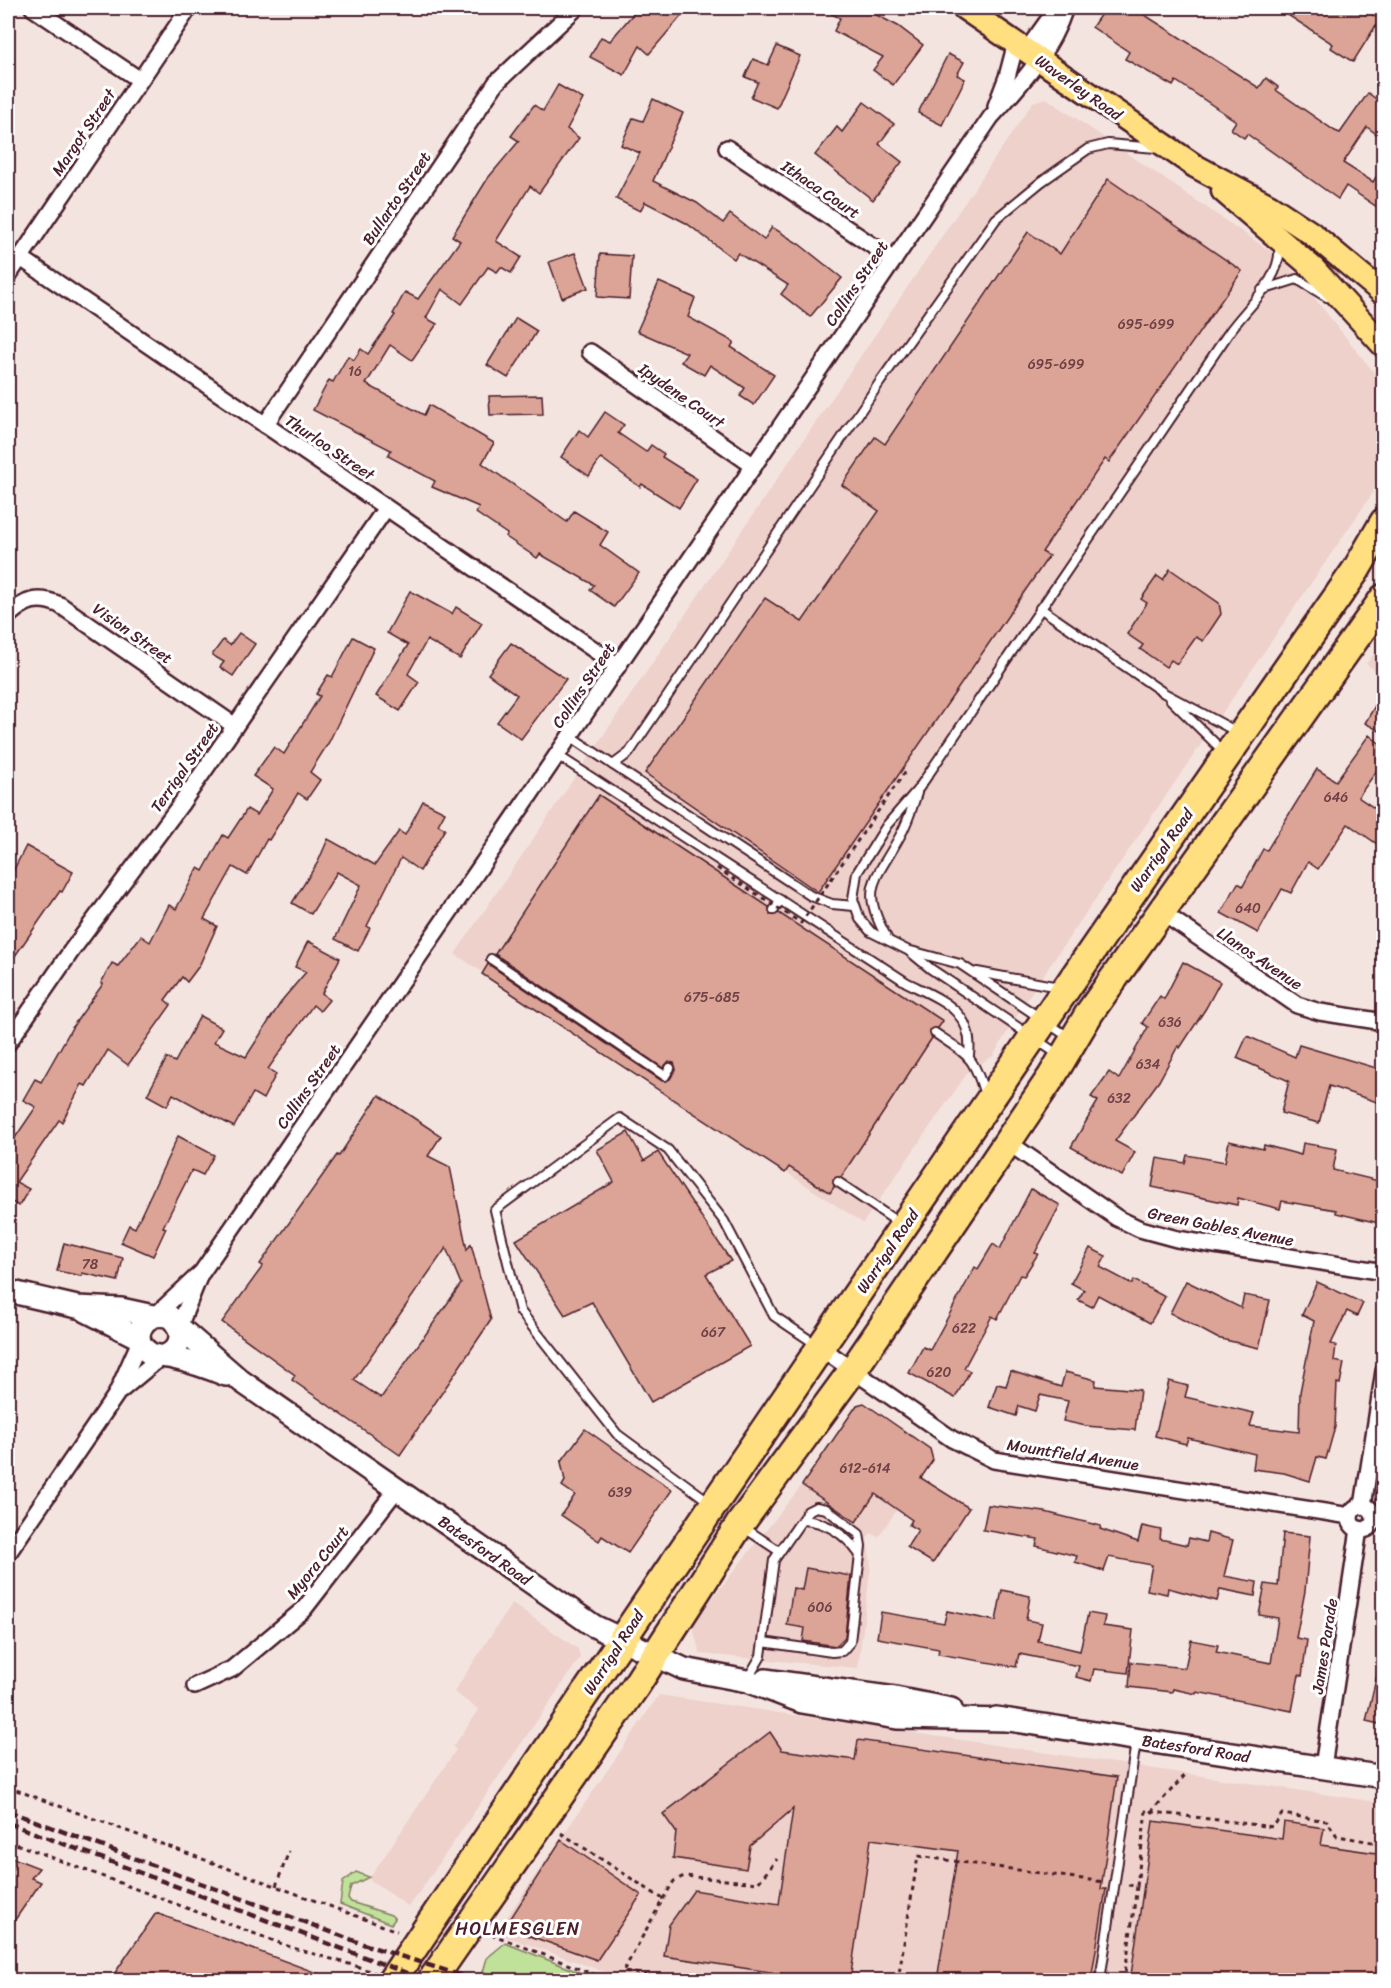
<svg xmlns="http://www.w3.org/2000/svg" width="1391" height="1988" viewBox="0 0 1391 1988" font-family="Sriracha,sans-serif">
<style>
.built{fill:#edd1ca}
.green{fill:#bfe19a;stroke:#848062;stroke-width:1.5}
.building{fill:#dca496;stroke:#4a1f2b;stroke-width:1.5;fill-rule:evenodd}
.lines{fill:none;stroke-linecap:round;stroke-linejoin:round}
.lane-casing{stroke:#4a1f2b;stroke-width:12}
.street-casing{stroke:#4a1f2b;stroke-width:20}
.secondary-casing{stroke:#4a1f2b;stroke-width:26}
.primary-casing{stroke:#4a1f2b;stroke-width:27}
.highway-casing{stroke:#4a1f2b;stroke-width:32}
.path{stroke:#4a1f2b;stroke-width:3;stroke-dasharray:4.5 4.5;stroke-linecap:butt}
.lane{stroke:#fff;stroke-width:8}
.street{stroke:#fff;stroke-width:15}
.secondary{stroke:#fff;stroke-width:21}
.primary{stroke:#ffdf80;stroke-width:22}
.highway{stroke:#ffdf80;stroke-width:27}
.rail{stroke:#4a1f2b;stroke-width:4.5;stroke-dasharray:9 4.5;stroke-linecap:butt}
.path-bridge{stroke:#4a1f2b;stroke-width:3;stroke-dasharray:4.5 4.5;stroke-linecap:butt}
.labels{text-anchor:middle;stroke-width:6;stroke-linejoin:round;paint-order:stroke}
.number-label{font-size:14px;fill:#6e4046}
.street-label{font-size:16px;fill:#4a1f2b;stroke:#fff}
.neighbourhood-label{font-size:18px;letter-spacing:1.5px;fill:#4a1f2b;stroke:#fff}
</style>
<rect width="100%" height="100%" fill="#f4e4e0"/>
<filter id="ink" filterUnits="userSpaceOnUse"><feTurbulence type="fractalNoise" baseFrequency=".0167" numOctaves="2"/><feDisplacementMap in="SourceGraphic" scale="12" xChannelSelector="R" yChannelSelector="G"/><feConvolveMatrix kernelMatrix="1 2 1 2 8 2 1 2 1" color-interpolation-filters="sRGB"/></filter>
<g filter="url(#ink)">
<g class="built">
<path d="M1046,98l239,163 98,123v74l-11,36 -343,502 -36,60 -25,16 -105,151 -408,-269 578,-852z"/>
<path d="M1383,643v33l-17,-12z"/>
<path d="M840,1429l77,52 -39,56 -7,-4 -4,6 4,25 -13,104 -158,-14 -8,-30 110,-139z"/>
<path d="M512,1603l66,46 2,9 -171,249 -40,-28 87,-129 -3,-3 26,-37 -25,-18z"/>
<path d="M659,1695l724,108v177h-736l-28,-3 -123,-44z"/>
<path d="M483,1972l39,8h-43z"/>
</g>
<g class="green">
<path d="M356,1872l13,5 -18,9 -3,12 3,4 40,13 4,4 -4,5 -51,-20 3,-22z"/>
<path d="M505,1943l94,37h-77l-39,-8 4,-14z"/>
</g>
<g class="building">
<path d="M638,8h37l8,6 -34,40 -9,-8 -16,29 -34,-18 11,-20 9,4z"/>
<path d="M820,8h43l35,18 25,19 -30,40 -20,-15 10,-13 -49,-26 6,-13z"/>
<path d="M1105,8h29l125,80 7,-10 12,9 -2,3 59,41 5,2 28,-40 15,11v35l-16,-12 -24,36 30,19 10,-16v45l-37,-25 -8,13 -91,-65 -3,4 -13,-9 5,-8 -60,-40 -3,5 -48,-27 4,-7 -37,-25z"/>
<path d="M1277,8h84l19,11 -27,43 -22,-14 2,-4z"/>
<path d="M777,46l23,10 -23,52 -26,-11 7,-15 -13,-5 8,-18 15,6z"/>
<path d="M948,54l16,8 -7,13 8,4 -23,46 -24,-12z"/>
<path d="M558,85l25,14 -16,30 12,9 -40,55 -9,-7 -34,55 25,16 -10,16 -10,-6 -4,5 -9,-5 -26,37 -20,-15 -16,29 11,6 -25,36 -22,-15 -24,39 58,31 5,-10 65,38 -12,20 85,59 7,-11 34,21 -8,13 39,28 -25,34 -24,-17 4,-5 -54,-31 -3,4 -31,-21 1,-3 -31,-21 3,-6 -47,-20 3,-6 -47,-25 3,-6 -78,-40 16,-30 4,2 15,-26 6,4 7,-11 7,5 27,-39 -2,-1 12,-22 13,7 42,-58 -8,-5 36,-58 31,-37 -8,-5 23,-31 9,6z"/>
<path d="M653,99l30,14 -30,68 44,22 26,20 7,-9 34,26 8,-13 27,17 43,34 -32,39 -29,-23 7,-9 -50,-32 -4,6 -48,-36 -41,-21 -5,9 -24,-12 24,-46 -19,-8 12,-27 10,3z"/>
<path d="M864,102l30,22 -15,20 23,18 -29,38 -58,-45 22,-28 5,5z"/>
<path d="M1108,179l134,92 -133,191 -4,-3 -63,93 7,4 -231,336 -173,-119 120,-175 37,24 77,-111 -37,-26 33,-48 10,7 143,-212 32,22z"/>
<path d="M575,253l13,35 -26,10 -13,-36z"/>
<path d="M600,254l32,2 -3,43 -32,-2z"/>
<path d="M659,282l36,16 -7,19 46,25 -3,5 43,28 -20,30 -14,-9 5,-8 -35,-23 -6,10 -23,-13 6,-9 -50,-22z"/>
<path d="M516,318l21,13 -29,47 -21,-13z"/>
<path d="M542,395l1,19 -53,1 -1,-19z"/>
<path d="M605,412l19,13 -6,8 28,19 5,-7 13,9 -2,3 35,22 -18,29 -37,-24 -2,3 -39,-29 -12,18 -28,-19 18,-27 9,7z"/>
<path d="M1170,569l49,34 2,11 -18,27 -7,-4 -19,27 -6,-4 -5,7 -26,-18 3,-4 -16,-11 20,-31 -6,-4 16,-23 6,4z"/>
<path d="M410,591l42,23 4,-7 26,16 -22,36 -33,-19 -19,34 11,8 -19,29 -24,-15 32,-51 -21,-12z"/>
<path d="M239,633l16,11 -22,32 -13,-9 4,-5 -12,-7 11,-15 7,5z"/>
<path d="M353,637l21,11 -45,94 -19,30 10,8 -13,19 -9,-6 -29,47 -2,-1 -20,36 -14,-8 -29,52 13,7 -18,40 -12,16 -5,-5 -17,23 6,5 -43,60 -20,-15 -22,36 -4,-2 -20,38 -3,-2 -43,62 13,7 -10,17 -11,-6v-52l28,-41 -13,-7 12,-21 6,3 32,-56 30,-42 -2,-1 11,-20 6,3 23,-30 9,6 19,-37 7,4 22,-41 5,3 20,-36 5,3 19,-29 10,6 16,-26 -20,-13 21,-29 10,7 36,-58 -4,-2 12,-19 4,2z"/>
<path d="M511,643l55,36 -45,60 -24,-17 20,-27 -29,-21z"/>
<path d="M1383,692v41l-18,-10z"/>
<path d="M1369,735l14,11v16l-25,35 25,17v34l-35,-24 -30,45 -10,-7 -17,31 -9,-4 -24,44 -37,-20 17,-30 5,3 20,-37 4,1 50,-81 19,12z"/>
<path d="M599,795l170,112 1,8 9,-2 164,108 -5,7 -8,2 2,8 -91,139 -8,2 1,8 -4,6 -41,-26 -4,6 -303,-199 6,-10 174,117 8,-2 6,-10 -2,-6 -6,-1 -5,6 -168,-114z"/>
<path d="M423,801l22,11 -7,13 7,4 -25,42 -19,-13 -34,68 3,2 -12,23 -23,-12 26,-54 -24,-13 -26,42 -19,-11 26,-41 10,-23 47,26 24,-34 6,4z"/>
<path d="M26,846l47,26 -11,20 -2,-1 -52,75v-85z"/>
<path d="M308,941l32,17 -18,35 7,7 -9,11 -7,-6 -45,64 8,5 -13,25 -10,-6 -19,34 -61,-33 -6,12 -20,-11 20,-37 8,4 25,-46 22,12 -8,14 32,15 37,-58 23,-27 -11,-5z"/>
<path d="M1183,962l37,20 -14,26 -26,40 -2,-2 -19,35 -44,60 20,11 -13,24 -51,-29 27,-46 -7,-4 18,-25 10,7 29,-52 -6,-4 18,-27 4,3z"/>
<path d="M1247,1036l48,21 4,-12 84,25v34l-54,-18 -10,37 -38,-10 8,-32 -52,-23z"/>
<path d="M379,1095l62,41 -13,20 22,11 17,83 4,-6 20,76 -91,135 -108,-75 3,-5 -73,-53 41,-56 -3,-2 77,-109 2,1zM446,1248l15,36 -80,114 -27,-18z"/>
<path d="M628,1132l16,29 14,-9 73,109 -25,13 44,72 -99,56 -59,-100 -27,13 -49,-75 98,-58 -17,-32z"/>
<path d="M178,1136l36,19 -11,20 -11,-5 -29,57 3,1 -13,28 -32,-14 8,-17 6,3z"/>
<path d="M1229,1141l34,8 1,-4 37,10 2,-12 34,6 -4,21 50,12v42l-47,-11v-3l-54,-9 -2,8 -42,-11 -1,7 -85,-18 5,-29 28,5 2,-8 38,7z"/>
<path d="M1031,1189l29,16 -25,48 3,1 -14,22 -4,-1 -23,44 -5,-3 -28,52 6,3 -15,27 -46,-25 14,-26 7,3 45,-83 3,2 15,-25 7,5z"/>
<path d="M64,1243l59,15 -5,23 -36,-8v3l-25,-5z"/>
<path d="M1090,1248l16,8 -6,11 32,17 2,-4 31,17 -15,26 -52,-28 -6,12 -14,-7 6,-10 -13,-7z"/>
<path d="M1186,1281l55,27 3,-13 26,5 -11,48 -42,-10 -47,-25z"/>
<path d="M1317,1282l46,21 -6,13 -10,-5 -16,33 5,1 -2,16 10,2 -4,21 -3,-1 -2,44 -9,32 -9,-2 -7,24 -26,-8 -31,-4 2,-15 -67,-16 -2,6 -31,-8 14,-55 19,5 -3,11 69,16 -4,13 49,6 1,-40 14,-71 -12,-6z"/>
<path d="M1011,1371l50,16 4,-15 31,8 -1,6 45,4 -5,40 -49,-4 -23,-5 5,-20 -28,-6 -5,16 -16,-5 -3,10 -27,-9 8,-23 9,2z"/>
<path d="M864,1403l66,46 3,11 -12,18 48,30 -36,55 -26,-16 11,-17 -9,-5 3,-5 -37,-26 -19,28 -54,-37 55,-80z"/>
<path d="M585,1429l87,61 -44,63 -26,-17 -3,5 -38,-26 14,-20 -13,-9 3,-5 -4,-19z"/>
<path d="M988,1505l57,7 56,14 -1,3 38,13 4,-16 19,4 -1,9 27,6 2,-7 17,4 2,-9 25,7 -9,36 33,6 -2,14 -35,-7 -3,12 -49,-13 -1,6 -20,-4 5,-25 -43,-8 -5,14 -29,-9 2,-6 -41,-10 2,-7 -55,-9z"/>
<path d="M1283,1533l27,3 -5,55 -9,47 11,2 -5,36 -3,-1 -7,36 -95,-19 -1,2 -23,-5 -1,3 -43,-5 2,-25 54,6 6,-28 27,5 -2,7 55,11 7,-45 -19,-3 6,-31 13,2z"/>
<path d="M806,1568l45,8 -6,61 -9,9 -33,-5 2,-13 -18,-3 6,-37 9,2z"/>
<path d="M1002,1590l28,6 -4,24 16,3 -4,18 42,10 8,-38 17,3 -2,10 30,4 -5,43 -34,-4 -3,12 -15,-4 3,-11 -60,-12 -3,13 -78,-13 1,-5 -62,-11 4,-26 63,11 3,-12 49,10z"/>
<path d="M1378,1671l5,1v53l-17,-4z"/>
<path d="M770,1732l12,18 73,10 3,-20 259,37 -16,112h5l-15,91h-154l21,-129 -87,-12 -21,141h-27l-159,-24 5,-31 25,-35 85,14 14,-95 -43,37 -4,23 -73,-11 3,-26 -13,-18z"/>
<path d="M1153,1821l129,18 2,-17 40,6 -3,17 62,9v126h-215l-37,-5z"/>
<path d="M561,1840l80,55 -44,65 -92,-33z"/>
<path d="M8,1856l31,12 -8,10 10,4 -33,48z"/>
<path d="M156,1913l177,66 -1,1h-222z"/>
</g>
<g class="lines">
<defs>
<g id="lane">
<path d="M1262,290l35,-11 30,18"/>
<path d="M1040,608l124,85 75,40"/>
<path d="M1171,700l53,52"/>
<path d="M570,736l43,29 16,-12 251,-371 116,-163 45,-37 47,-33 20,-5 48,4"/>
<path d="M557,755l349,227c35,18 68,28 63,73"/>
<path d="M613,765l198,131 21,8 22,2"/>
<path d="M774,910l6,-10"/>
<path d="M887,938c-29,-52 -11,-57 13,-102 8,-14 12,-28 17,-43"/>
<path d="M911,951l49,13 110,74"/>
<path d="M491,959l174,117 5,-8"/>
<path d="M977,972l82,15"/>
<path d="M935,1033c34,23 38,22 50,62"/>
<path d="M1059,1055l-128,-86 -22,-18 -38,-19 -11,-13 -7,-20 4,-26 30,-48 32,-37 311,-457c17,-24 53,-53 49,-85"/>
<path d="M838,1182l61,41"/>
<path d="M711,1503l-94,-69 -97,-123 -25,-101 125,-92 48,32 56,71 50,95 43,29"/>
<path d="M802,1520c24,1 44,15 58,35"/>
<path d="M743,1527l36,24"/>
<path d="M747,1680l14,-24 13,-96 34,-49 8,-4 10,2 33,25 2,12 -11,96 -8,9 -10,1 -69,-10"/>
<path d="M1100,1980l36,-238"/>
</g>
<g id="street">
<path d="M33,8l107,72"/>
<path d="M1027,50l20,-28 15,-14"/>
<path d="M996,106l11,-29 9,-34"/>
<path d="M727,148l167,112"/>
<path d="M21,258l597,408"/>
<path d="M8,276l181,-268"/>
<path d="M590,352l164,114"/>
<path d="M265,425l231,-342 80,-75"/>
<path d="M8,616c17,-16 30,-21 52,-11l175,121"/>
<path d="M1160,911l137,94 23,7 64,10"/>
<path d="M8,1043l64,-93 109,-146 205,-296"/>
<path d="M1006,1141l111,77 23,11 37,10 207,33"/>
<path d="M156,1315l46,-43 323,-470 466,-685c30,-33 60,-66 74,-109"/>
<path d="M179,1327l20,-50"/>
<path d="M821,1348l131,91 42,21 356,56"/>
<path d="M120,1391l42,-35"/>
<path d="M1363,1506l21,-135"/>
<circle cx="1362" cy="1518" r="12"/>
<path d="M8,1553l108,-158 24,-54"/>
<path d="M195,1686l37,-17 72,-60 93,-120"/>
<path d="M1323,1767l36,-238"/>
</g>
<g id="secondary">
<path d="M8,1291l69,16 44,2 32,7"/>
<path d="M86,1311l53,27"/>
<path d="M180,1328l61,53 353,245 90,43 63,12 55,21 95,16 111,2"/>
<path d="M165,1356c18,-8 20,-26 5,-39 -27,-9 -43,24 -19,37 6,3 15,2 22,4 19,4 36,10 53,17"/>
<path d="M765,1680l130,18 56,11"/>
<path d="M996,1718l388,59"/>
</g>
<g id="primary">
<path d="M964,8l231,158 75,40 41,27 73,61"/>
<path d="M1223,191l90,77 71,78"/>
</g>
<g id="highway">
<path d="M392,1980c318,-472 638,-943 964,-1410l28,-48"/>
<path d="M432,1980l203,-293 105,-163 113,-154 85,-125 114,-169 38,-64 294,-414"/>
</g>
</defs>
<use href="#lane" class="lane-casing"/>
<use href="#street" class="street-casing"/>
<use href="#secondary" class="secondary-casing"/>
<use href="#primary" class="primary-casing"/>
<use href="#highway" class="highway-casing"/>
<g class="path">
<path d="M8,1787l389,144"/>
<path d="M1151,1812l35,-38"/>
<path d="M561,1833l102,66 -40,73 72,8"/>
<path d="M8,1841l285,107 63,18"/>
<path d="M1128,1885l9,1 9,-75 127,16 9,-13 45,7 10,15 47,8"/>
<path d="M276,1886l13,-35"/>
<path d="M663,1899l11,-18 10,-5 74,7 19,-24"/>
<path d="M491,1934l117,46"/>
<path d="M898,1980l20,-124 186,26"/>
<path d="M1124,1980l13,-94"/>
</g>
<use href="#lane" class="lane"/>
<use href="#street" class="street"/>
<use href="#secondary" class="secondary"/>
<use href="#primary" class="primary"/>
<use href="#highway" class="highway"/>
<g class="rail">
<path d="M8,1811l355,133 112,36"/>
<path d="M8,1823l417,157"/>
</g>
<g class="path-bridge">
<path d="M717,868l84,55 104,-151"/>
<path d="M356,1966l39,14"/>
</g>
</g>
</g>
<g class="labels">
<g class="number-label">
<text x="1146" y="329">695-699</text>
<text x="1056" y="369">695-699</text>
<text x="355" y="376">16</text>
<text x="1336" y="802">646</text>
<text x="1248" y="913">640</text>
<text x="712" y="1002">675-685</text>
<text x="1170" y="1027">636</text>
<text x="1148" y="1069">634</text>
<text x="1119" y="1103">632</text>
<text x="90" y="1269">78</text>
<text x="964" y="1333">622</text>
<text x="713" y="1337">667</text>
<text x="939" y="1377">620</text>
<text x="865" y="1473">612-614</text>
<text x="620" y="1497">639</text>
<text x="820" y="1612">606</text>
</g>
<g class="street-label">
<text transform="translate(1079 87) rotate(35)" y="6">Waverley Road</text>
<text transform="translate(83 132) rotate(-56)" y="6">Margot Street</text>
<text transform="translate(821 189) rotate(34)" y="6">Ithaca Court</text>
<text transform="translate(396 198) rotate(-56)" y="6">Bullarto Street</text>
<text transform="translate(856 283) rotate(-56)" y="6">Collins Street</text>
<text transform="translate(682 395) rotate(35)" y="6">Ipydene Court</text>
<text transform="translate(330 447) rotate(34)" y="6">Thurloo Street</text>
<text transform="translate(133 633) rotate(35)" y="6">Vision Street</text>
<text transform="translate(583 685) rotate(-56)" y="6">Collins Street</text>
<text transform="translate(184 767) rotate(-55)" y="6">Terrigal Street</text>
<text transform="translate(1161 850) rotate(-55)" y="6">Warrigal Road</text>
<text transform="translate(1260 958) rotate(34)" y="6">Llanos Avenue</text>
<text transform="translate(308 1086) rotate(-55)" y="6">Collins Street</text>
<text transform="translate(1221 1226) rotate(11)" y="6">Green Gables Avenue</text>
<text transform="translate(887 1251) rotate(-56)" y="6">Warrigal Road</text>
<text transform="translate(1073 1454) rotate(9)" y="6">Mountfield Avenue</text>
<text transform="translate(485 1550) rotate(35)" y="6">Batesford Road</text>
<text transform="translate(317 1562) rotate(-51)" y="6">Myora Court</text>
<text transform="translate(1324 1646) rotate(-81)" y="6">James Parade</text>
<text transform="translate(613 1652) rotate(-57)" y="6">Warrigal Road</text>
<text transform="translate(1196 1748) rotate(9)" y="6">Batesford Road</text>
</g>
<g class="neighbourhood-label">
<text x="518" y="1935">HOLMESGLEN</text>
</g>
</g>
<rect width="1391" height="1988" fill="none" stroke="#fff" stroke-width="30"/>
<rect x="15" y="15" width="1361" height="1958" fill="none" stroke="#4a1f2b" stroke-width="2" filter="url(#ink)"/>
</svg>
